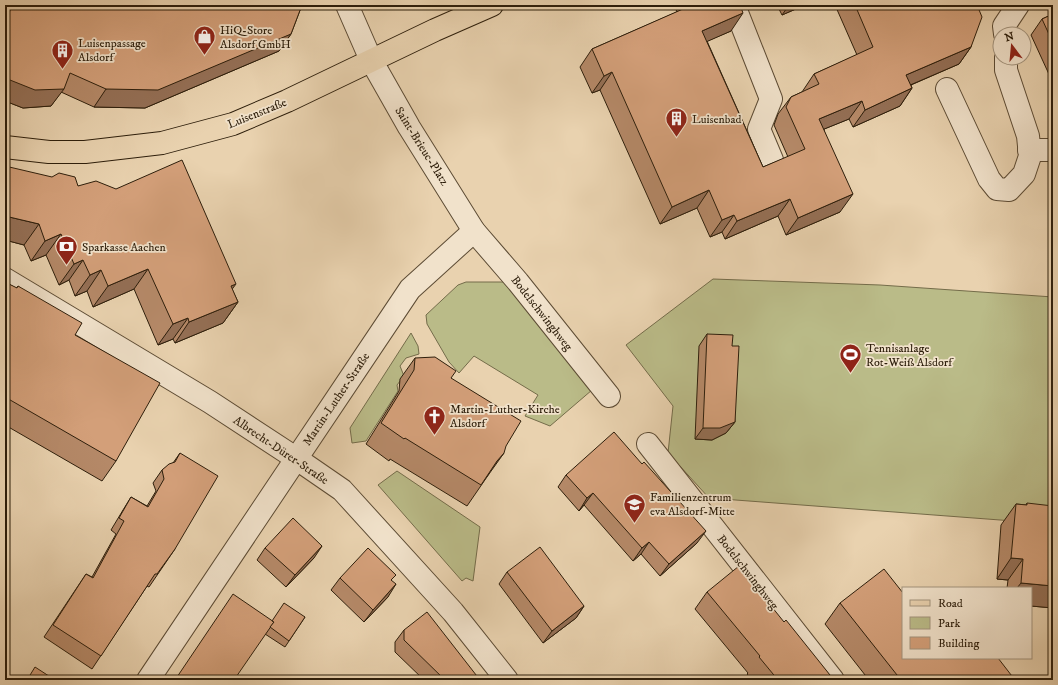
<svg xmlns="http://www.w3.org/2000/svg" width="1058" height="685" viewBox="0 0 1058 685" font-family="'IM FELL DW Pica',serif">
<style>
.green{fill:#babb88;stroke:#746c4a}
.lines{fill:none;stroke-linecap:round;stroke-linejoin:round}
.minor-casing{stroke:#5c4b34;stroke-width:24}
.major-casing{stroke:#2d1e0b;stroke-width:24}
.minor{stroke:#f1e2cb;stroke-width:22}
.major{stroke:#e9d2af;stroke-width:22}
.wall{fill:#b58968;stroke:#2d1e0b}
.shaded-wall{fill:#946f55;stroke:#2d1e0b}
.building{fill:#d39f79;stroke:#2d1e0b}
.labels{text-anchor:middle;stroke-width:3.5;stroke-linejoin:round;paint-order:stroke}
.poi-label{font-size:12px;fill:#2d1e0b;stroke:#f1e2cb;text-anchor:start}
.street-label{font-size:12px;fill:#2d1e0b;stroke:#f1e2cb}
</style>
<rect width="100%" height="100%" fill="#e9d2af"/>
<filter id="stains"><feTurbulence type="fractalNoise" baseFrequency=".005" numOctaves="4"/><feColorMatrix values="0 0 0 0 .2 0 0 0 0 .09 0 0 0 0 .02 0 0 0 .5 -.17"/></filter>
<radialGradient id="worn" r=".72"><stop offset=".6" stop-color="#630" stop-opacity="0"/><stop offset="1" stop-color="#630" stop-opacity=".3"/></radialGradient>
<g class="green">
<path d="M713,279l167,6 173,12v227l-344,-26 -41,-45 5,-47 -47,-61z"/>
<path d="M466,282h42l84,108 -42,36 -25,-10 13,-21 -64,-39 -15,17 -10,-11 -22,-38 -1,-9 32,-30z"/>
<path d="M411,333l7,13 1,8 -13,4 -6,8 4,10 -7,9 1,6 -32,50 -14,2 -2,-15z"/>
<path d="M397,471l83,56 -7,54 -7,-3 -4,3 -84,-96z"/>
</g>
<g class="lines">
<defs>
<g id="minor">
<path d="M347,5l24,55 38,67 65,104 44,51 91,114"/>
<path d="M734,5l37,94 -12,30 13,31"/>
<path d="M1005,34l-1,-8 14,-21"/>
<path d="M947,89l42,90 8,10 12,1 15,-16 6,-18 -2,-20 -22,-66v-12"/>
<path d="M1029,150h24"/>
<path d="M5,279l205,123 87,57 45,31 111,122 54,68"/>
<path d="M648,444l185,236"/>
<path d="M148,680l262,-391 64,-58"/>
</g>
<path id="major" d="M5,147l44,5h36l77,-9 71,-19 54,-23 148,-71 57,-25"/>
</defs>
<use href="#minor" class="minor-casing"/>
<use href="#major" class="major-casing"/>
<use href="#minor" class="minor"/>
<use href="#major" class="major"/>
</g>
<g class="wall">
<path d="M7,5h295l-11,29 -12,17 -134,57 -51,-1 -33,-15 -10,14 -28,2 -18,-7v-91z"/>
<path d="M674,5h66l-9,26 -24,10 56,126 25,-10 -14,-32 4,-11 13,-17 11,-5 12,-18 43,-19 -22,-50h142l-6,42 -12,17 -48,21 1,3 -12,18 -47,21 -4,-8 -25,10 16,83 -54,23 -8,-19 -53,23 -3,-7 -12,5 -13,-29 -37,16 -60,-134 -8,3 -12,-26 12,-18 85,-37z"/>
<path d="M777,5h28l-23,10z"/>
<path d="M1053,14v69l-22,-48 11,-16z"/>
<path d="M78,186l154,103 6,13 -15,21 -48,20 -2,-4 -15,6 -24,-56 -41,18 -6,-16 -12,5 -6,-16 -10,5 -13,-30 -15,6 -7,-16 -19,-5z"/>
<path d="M5,282l11,6 2,-2 57,49 41,126 -14,20 -97,-56z"/>
<path d="M707,334l25,12 3,76 -9,11 -14,7 -17,-1 4,-93z"/>
<path d="M415,358l36,20 38,96 -22,32 -77,-47 -1,2 -23,-17 33,-53 1,-12z"/>
<path d="M180,453l-5,96 -26,38 -2,-1 -55,83 -48,-32 42,-63 6,3 24,-43 -5,-4 12,-20 8,-13 16,9 9,-15 -3,-8 9,-13 11,-7z"/>
<path d="M566,475l131,68 -37,33 -19,-22 -8,7 -49,-56 -5,6 -21,-24z"/>
<path d="M1027,503l26,105 -22,-2v-18h-24l1,-8 -11,-1 4,-54 15,-21 10,1z"/>
<path d="M265,548l49,10 -28,29 -29,-27z"/>
<path d="M507,572l77,34 -8,12 -33,25 -44,-59z"/>
<path d="M340,578l52,3 -4,16 -24,25 -33,-32z"/>
<path d="M707,592l77,30 50,58h-82l-5,-6 1,-1 -53,-64z"/>
<path d="M840,603l63,55 112,22h-146l-44,-56z"/>
<path d="M305,617l-20,30 -20,-13 7,-13z"/>
<path d="M404,630l76,50h-56l-29,-28v-10z"/>
</g>
<g class="shaded-wall">
<path d="M789,5h16l-23,10z"/>
<path d="M743,13l-12,18 -41,18 12,-18z"/>
<path d="M291,34l-12,17 -134,57 -51,-1 12,-18z"/>
<path d="M971,47l-12,17 -65,28 12,-17z"/>
<path d="M612,72l-12,18 -8,3 12,-17z"/>
<path d="M5,78l59,11 -13,17 -28,2 -18,-7z"/>
<path d="M912,88l-12,18 -47,21 12,-17z"/>
<path d="M862,101l-13,18 -42,17 12,-17z"/>
<path d="M709,190l-12,18 -37,16 12,-17z"/>
<path d="M853,194l-13,18 -54,23 12,-17z"/>
<path d="M790,199l-12,17 -53,23 12,-18z"/>
<path d="M734,215l-12,17 -12,5 12,-17z"/>
<path d="M5,216l34,8 -15,21 -19,-5z"/>
<path d="M61,234l-15,21 -15,6 14,-20z"/>
<path d="M83,260l-14,20 -10,5 15,-21z"/>
<path d="M148,269l-14,20 -41,18 15,-21z"/>
<path d="M101,270l-14,21 -12,5 15,-21z"/>
<path d="M236,284l-15,20 10,-18z"/>
<path d="M238,302l-15,21 -48,20 14,-21z"/>
<path d="M188,318l-15,21 -15,6 15,-21z"/>
<path d="M735,422l-9,11 -14,7 -17,-1 8,-11z"/>
<path d="M504,453l-15,21 -7,8 15,-21z"/>
<path d="M593,493l-9,12 -5,6 8,-13z"/>
<path d="M706,531l-9,12 -37,33 9,-12z"/>
<path d="M649,542l-8,12 -8,7 9,-13z"/>
<path d="M322,546l-8,12 -28,29 9,-12z"/>
<path d="M1011,558l12,1 -15,21 -11,-1z"/>
<path d="M1021,583l32,3v22l-22,-2v-18h-14z"/>
<path d="M396,584l-8,13 -24,25 9,-12z"/>
<path d="M584,606l-8,12 -33,25 9,-12z"/>
</g>
<g class="building">
<path d="M12,5h290l-11,29 -133,56 -52,-1 -36,-16 -6,16 -29,1 -30,-12v-54z"/>
<path d="M692,5h48l3,8 -41,18 61,136 42,-18 -19,-42 5,-10 28,-13 -5,-10 59,-27 -18,-42h122l5,12 -11,30 -65,28 6,13 -47,22 -3,-9 -43,18 34,75 -55,24 -8,-19 -53,22 -3,-6 -12,5 -13,-30 -37,17 -60,-135 -8,4 -12,-27z"/>
<path d="M1053,14v29l-11,-24z"/>
<path d="M182,160l54,124 -5,2 7,16 -49,20 -1,-4 -15,6 -25,-55 -40,17 -7,-16 -11,5 -7,-15 -9,4 -13,-30 -16,7 -6,-17 -34,-8v-50l47,11 7,-4 16,4 3,9 18,-5 20,8z"/>
<path d="M5,282l12,6 1,-2 64,37 -7,12 85,48 -44,78 -111,-64z"/>
<path d="M707,334l26,1 -1,11h7l-4,76 -15,6h-17z"/>
<path d="M435,357l21,14 -5,7 70,43 -15,25 -2,7 -7,8 -16,24 -76,-47 -1,1 -23,-16 33,-53 1,-12z"/>
<path d="M614,432l28,32 2,-2 62,69 -37,33 -20,-22 -7,6 -49,-55 -6,5 -21,-23z"/>
<path d="M180,453l38,23 -43,73 -18,25h-2l-54,82 -48,-31 33,-51 7,4 31,-57 -5,-3 12,-21 17,10 16,-28 -2,-9 7,-6 6,-2z"/>
<path d="M1027,503l26,3v80l-32,-3 2,-24 -12,-1 5,-54 11,1z"/>
<path d="M293,518l29,28 -27,29 -30,-27z"/>
<path d="M540,547l44,59 -32,25 -45,-59z"/>
<path d="M368,548l28,27 -5,5 5,4 -23,26 -33,-32z"/>
<path d="M739,566l45,56 2,-2 48,60h-56l-19,-23 1,-1 -53,-64z"/>
<path d="M884,569l19,24v65h95l17,22h-114l-61,-77z"/>
<path d="M233,594l41,28 -40,58h-59z"/>
<path d="M284,603l21,14 -16,24 -19,-14 4,-5 -2,-1z"/>
<path d="M427,612l53,68h-35l-41,-40v-10z"/>
<path d="M35,667l20,13h-28z"/>
</g>
<defs>
<symbol id="shop-pin" viewBox="-11 -11 22 30"><path d="M0 17L-7.5 6A9.5 9.5 0 1 1 7.5 6Z" fill="#8f2418" stroke="#f1e2cb"/><path d="M-5-2.5h2.3a2.7 3.5 0 0 1 5.4 0H5L5.5 6h-11ZM-1.5-2.5h3a1.5 2.3 0 0 0-3 0Z" fill="#fff"/></symbol>
<symbol id="building-pin" viewBox="-11 -11 22 30"><path d="M0 17L-7.5 6A9.5 9.5 0 1 1 7.5 6Z" fill="#8f2418" stroke="#f1e2cb"/><path d="M-4-6H4V6H1V3H-1V6H-4ZM-2.5-4.3h1.7v1.8h-1.7ZM.8-4.3h1.7v1.8H.8ZM-2.5-1h1.7V.8h-1.7ZM.8-1h1.7V.8H.8Z" fill="#fff"/></symbol>
<symbol id="bank-pin" viewBox="-11 -11 22 30"><path d="M0 17L-7.5 6A9.5 9.5 0 1 1 7.5 6Z" fill="#8f2418" stroke="#f1e2cb"/><path d="M-6-4H6V4H-6ZM0-2.3a2.3 2.3 0 1 0 0 4.6a2.3 2.3 0 1 0 0-4.6Z" fill="#fff"/></symbol>
<symbol id="stadium-pin" viewBox="-11 -11 22 30"><path d="M0 17L-7.5 6A9.5 9.5 0 1 1 7.5 6Z" fill="#8f2418" stroke="#f1e2cb"/><path d="M0-5a6.5 5 0 1 0 0 10a6.5 5 0 1 0 0-10ZM-3.5-1.8h7v3.6h-7Z" fill="#fff"/></symbol>
<symbol id="church-pin" viewBox="-11 -11 22 30"><path d="M0 17L-7.5 6A9.5 9.5 0 1 1 7.5 6Z" fill="#8f2418" stroke="#f1e2cb"/><path d="M-1.2-6h2.4v3.5h3.3v2.4h-3.3V6h-2.4V-.1h-3.3v-2.4h3.3Z" fill="#fff"/></symbol>
<symbol id="school-pin" viewBox="-11 -11 22 30"><path d="M0 17L-7.5 6A9.5 9.5 0 1 1 7.5 6Z" fill="#8f2418" stroke="#f1e2cb"/><path d="M0-5L7-2L0 1L-7-2ZM-4 1L0 2.5L4 1V4Q0 6-4 4Z" fill="#fff"/></symbol>
</defs>
<g fill-rule="evenodd">
<use href="#shop-pin" x="192" y="24" width="25" height="34"/>
<use href="#building-pin" x="50" y="38" width="25" height="34"/>
<use href="#building-pin" x="664" y="106" width="25" height="34"/>
<use href="#bank-pin" x="54" y="234" width="25" height="34"/>
<use href="#stadium-pin" x="838" y="342" width="25" height="34"/>
<use href="#church-pin" x="422" y="404" width="25" height="34"/>
<use href="#school-pin" x="622" y="492" width="25" height="34"/>
</g>
<g class="labels">
<g class="poi-label">
<text x="220" y="34">HiQ-Store<tspan x="220" dy="14">Alsdorf GmbH</tspan></text>
<text x="78" y="47">Luisenpassage<tspan x="78" dy="14">Alsdorf</tspan></text>
<text x="692" y="123">Luisenbad</text>
<text x="82" y="251">Sparkasse Aachen</text>
<text x="866" y="352">Tennisanlage<tspan x="866" dy="14">Rot-Weiß Alsdorf</tspan></text>
<text x="450" y="413">Martin-Luther-Kirche<tspan x="450" dy="14">Alsdorf</tspan></text>
<text x="650" y="501">Familienzentrum<tspan x="650" dy="14">eva Alsdorf-Mitte</tspan></text>
</g>
<g class="street-label">
<text transform="translate(257 113) rotate(-22)" y="4">Luisenstraße</text>
<text transform="translate(422 146) rotate(58)" y="4">Saint-Brieuc-Platz</text>
<text transform="translate(542 313) rotate(52)" y="4">Bodelschwinghweg</text>
<text transform="translate(336 399) rotate(-56)" y="4">Martin-Luther-Straße</text>
<text transform="translate(281 450) rotate(34)" y="4">Albrecht-Dürer-Straße</text>
<text transform="translate(748 572) rotate(52)" y="4">Bodelschwinghweg</text>
</g>
</g>
<rect width="1058" height="685" fill="none" stroke="#e9d2af" stroke-width="20"/>
<rect x="6" y="6" width="1046" height="673" fill="none" stroke="#2d1e0b" stroke-width="2"/>
<rect x="10" y="10" width="1038" height="665" fill="none" stroke="#2d1e0b"/>
<rect x="902" y="587" width="130" height="72" fill="#f1e2cb" stroke="#a3947e"/>
<rect x="910" y="600" width="20" height="6" fill="#e9d2af" stroke="#a3947e"/>
<text x="938" y="607" font-size="12" fill="#2d1e0b">Road</text>
<rect x="910" y="617" width="20" height="12" fill="#babb88" stroke="#a3947e"/>
<text x="938" y="627" font-size="12" fill="#2d1e0b">Park</text>
<rect x="910" y="637" width="20" height="12" fill="#d39f79" stroke="#a3947e"/>
<text x="938" y="647" font-size="12" fill="#2d1e0b">Building</text>
<g transform="translate(1012 46) rotate(344)"><circle r="19" fill="#f1e2cb" stroke="#a3947e"/>
<path d="M0-3L7 15L0 10L-7 15Z" fill="#8f2418"/>
<text y="-6" font-size="11" font-weight="bold" text-anchor="middle" fill="#2d1e0b">N</text>
</g>
<rect width="100%" height="100%" filter="url(#stains)"/>
<rect width="100%" height="100%" fill="url(#worn)"/>
</svg>
